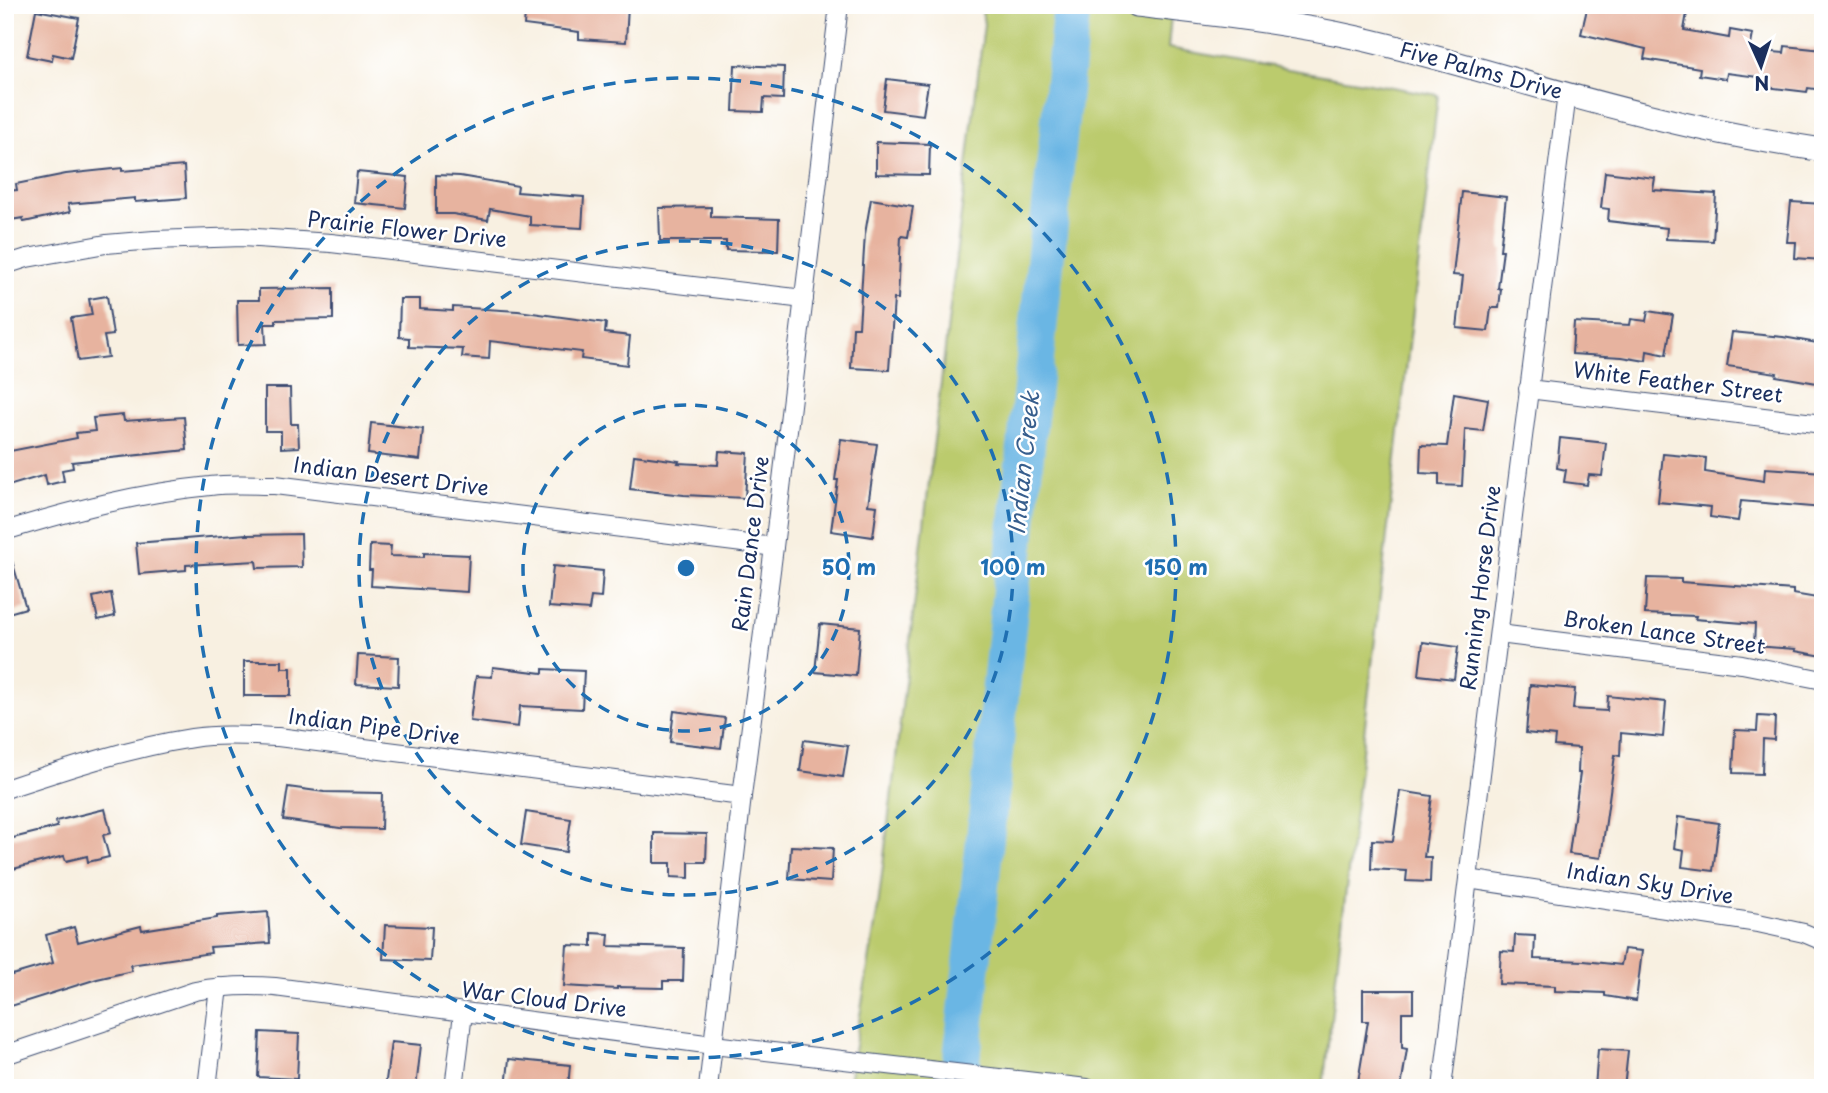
<svg xmlns="http://www.w3.org/2000/svg" width="1828" height="1093" viewBox="0 0 1828 1093" font-family="'Playpen Sans',sans-serif">
<style>
.green{fill:#bbcb6d;stroke:#6b7d66;stroke-width:2}
.lines{fill:none;stroke-linecap:round;stroke-linejoin:round}
.river{stroke:#6bb6e4;stroke-width:38}
.building{fill:#e7b39f}
.minor-casing{stroke:#3c4c72;stroke-width:20}
.tertiary-casing{stroke:#3c4c72;stroke-width:25}
.minor{stroke:#fff;stroke-width:18}
.tertiary{stroke:#fff;stroke-width:23}
.ring{fill:none;stroke:#1f6fb2;stroke-width:3.5;stroke-dasharray:12 9}
.labels{text-anchor:middle;stroke-width:5;stroke-linejoin:round;paint-order:stroke}
.street-label{font-size:21px;fill:#1b2f5e;stroke:#fff}
.water-label{font-size:23px;font-style:italic;fill:#375e8d;stroke:#fff}
.centre{fill:#1f6fb2;stroke:#fff;stroke-width:3.5}
.ring-label{font-size:21px;text-anchor:middle;font-weight:bold;fill:#1f6fb2;stroke:#fff;stroke-width:5;stroke-linejoin:round;paint-order:stroke}
</style>
<rect width="100%" height="100%" fill="#fff"/>
<filter id="ink" filterUnits="userSpaceOnUse"><feTurbulence type="fractalNoise" baseFrequency=".0143" numOctaves="2"/><feDisplacementMap in="SourceGraphic" scale="14" xChannelSelector="R" yChannelSelector="G"/><feConvolveMatrix kernelMatrix="1 2 1 2 8 2 1 2 1" color-interpolation-filters="sRGB"/></filter>
<filter id="wash" filterUnits="userSpaceOnUse"><feTurbulence type="fractalNoise" baseFrequency=".00686" numOctaves="4" result="noise"/><feDisplacementMap in="SourceGraphic" scale="28" xChannelSelector="R" yChannelSelector="G"/><feGaussianBlur stdDeviation="1.57" result="paint"/><feColorMatrix in="noise" values="0 0 0 0 0 0 0 0 0 0 0 0 0 0 0 0 0 1.4 0 .05"/><feComposite in="paint" operator="in"/></filter>
<g filter="url(#wash)">
<rect width="100%" height="100%" fill="#f8f0e1"/>
<path class="green" d="M981,5h191l-4,43 270,47 -115,993h-475l30,-181 106,-883z"/>
<g class="lines">
<path class="river" d="M959,1088l113,-1083"/>
</g>
<g id="blocks">
<g class="building">
<path d="M526,5h102l-2,37 -47,-3v-7l-55,-7z"/>
<path d="M1588,5h51l48,8 -3,17 45,8 1,-8 23,4 -3,16 34,3 1,-7 38,4v40l-15,-2 -1,4 -49,-6 1,-9 -32,-4 -1,6 -27,-4 1,-7 -56,-9 2,-10 -65,-15z"/>
<path d="M36,10l43,8 -8,40 -18,-4 -1,7 -25,-5z"/>
<path d="M735,65l49,2 -1,32 -19,-1 -1,14 -30,-1z"/>
<path d="M887,79l41,5 -5,31 -40,-5z"/>
<path d="M876,142l54,2 -1,31 -53,-1z"/>
<path d="M184,166l2,32 -51,4v-4l-67,6 2,8 -46,10 -1,-4 -18,3v-30l12,-1 -1,-6 50,-10 56,-6v3z"/>
<path d="M357,172l51,5 -3,31 -51,-5z"/>
<path d="M1605,172l50,6 -2,12 63,4 -3,47 -47,-2 1,-11 -59,-7 1,-12 -8,-1z"/>
<path d="M436,175l24,1 58,10 -1,6 67,5 -2,31 -52,-3v-9l-40,-7 -2,11 -35,-6h-17z"/>
<path d="M1462,192l44,5 -6,53h3l-5,38 3,1 -2,19h-8l-3,23 -31,-3 6,-52 -10,-1z"/>
<path d="M871,199l42,7 -5,31 -7,-1 -3,63h-4l-5,71 -38,-2 2,-41h6l6,-93z"/>
<path d="M1791,202l32,2v56l-28,-2 1,-16h-9z"/>
<path d="M711,207v10l68,2 -1,32 -52,-1v-9h-66l-1,-33z"/>
<path d="M333,288v31l-57,1v4h-11l1,20 -28,1 -1,-45h22v-11z"/>
<path d="M107,296l6,39 -9,1 4,21 -30,4 -7,-43 21,-3 -3,-16z"/>
<path d="M400,299h20v10l33,2v-4l65,4 88,12 -1,10 25,3 -3,29 -46,-6 1,-7 -92,-11 -1,18 -27,-2 1,-8 -54,-2v-9l-10,-1z"/>
<path d="M1648,311l25,4 -7,40 -19,-4 -1,10 -24,-4 -50,-3 2,-32 56,3 1,-6 15,2z"/>
<path d="M1732,332l51,5 40,7 -6,39 -41,-7 1,-3 -50,-7z"/>
<path d="M265,388h25l1,36h7l1,23 -18,1v-17h-16z"/>
<path d="M1454,393l34,6 -5,32 -18,-2 -3,57 -23,-1v-11l-19,-1 1,-28 26,1z"/>
<path d="M123,415l1,6 60,-4 3,33 -115,12 1,6 -11,2 2,11 -17,4 -2,-10 -40,12v-35l72,-14 -1,-5 19,-2 -2,-13z"/>
<path d="M371,423l52,6 -3,31 -52,-6z"/>
<path d="M1560,438l46,5 -4,33 -13,-1 -2,10 -23,-3 2,-12 -9,-2z"/>
<path d="M841,439l36,5 -9,61 9,1 -4,31 -42,-6 7,-51h-3z"/>
<path d="M719,451l29,2 -3,45 -61,-3 -54,-6 4,-34 45,6 -1,2 40,2z"/>
<path d="M1663,454l43,4 -1,14 59,9 1,-13 58,4v36l-82,-7 -3,20 -28,-4 1,-10 -53,-5z"/>
<path d="M246,534v1l55,-1 1,33 -45,1 -1,-7 -70,4v5l-47,4 -3,-31z"/>
<path d="M370,545l21,1 -1,10 34,1v-4l45,2 -2,37 -96,-6 1,-16h-3z"/>
<path d="M10,554l16,54 -21,6v-59z"/>
<path d="M553,566l50,5 -2,27 -10,-1 -2,13 -40,-3z"/>
<path d="M1647,578l34,1v3l112,8v4l30,5v57l-28,-5 1,-2 -42,-3 1,-22 -60,-5 1,-3 -51,-2z"/>
<path d="M111,593l4,23 -17,4 -5,-23z"/>
<path d="M820,624l40,4 -4,48 -41,-4z"/>
<path d="M1423,642l35,5 -4,32 -35,-4z"/>
<path d="M358,655l41,2 -1,29 -42,-2z"/>
<path d="M244,661h38v7h9v28h-47z"/>
<path d="M493,667l50,6v-4l41,2 -2,38 -62,-3 -2,21 -48,-6 6,-45 16,1z"/>
<path d="M1530,685l45,4 -2,20 34,2 1,-15 58,6 -3,35 -42,-4 -1,23 -5,-1 -14,103 -32,-4 11,-81h-2l1,-25 -25,-2 1,-10 -29,-3z"/>
<path d="M674,711l51,7 -4,30 -51,-6z"/>
<path d="M1758,716l17,1 -1,23 -11,-1 -1,35 -29,-1 2,-43 22,1z"/>
<path d="M804,740l44,6 -5,31 -43,-6z"/>
<path d="M288,787l36,5 58,1 -1,36 -41,-1 -57,-8z"/>
<path d="M1400,791l32,5 -8,61h7l-1,25 -24,-1 1,-10 -36,-2 1,-29 21,1z"/>
<path d="M105,809l6,24 -8,2 6,22 -21,5 -1,-6 -21,5 -2,-5 -51,13 -8,-29 52,-13 -1,-6z"/>
<path d="M526,812l45,7 -5,33 -45,-7z"/>
<path d="M1678,817l41,6 -6,48 -31,-4 2,-17 -10,-2z"/>
<path d="M654,833l53,1 -1,28h-17v16l-18,-1v-14h-17z"/>
<path d="M791,846l42,2 -2,34 -42,-3z"/>
<path d="M268,912l2,31 -60,4 1,6 -81,12 2,6 -35,8 -92,29v-31l48,-14 -7,-28 28,-8 4,15 63,-16 1,4 75,-12v-2z"/>
<path d="M385,925l47,2 -2,34 -47,-2z"/>
<path d="M592,933l17,1 -1,12 76,2 -1,33h-20v7l-46,-1v2l-53,-3 3,-41 25,1z"/>
<path d="M1515,935l20,1 -1,23 50,2 37,4 3,-16 18,2 -6,50 -31,-5v-3l-50,-2v-5l-56,-2 2,-33 13,1z"/>
<path d="M1363,990h50v22h-11v36l5,1 -6,39h-44l11,-67h-5z"/>
<path d="M260,1032l39,2 -2,45 -39,-2z"/>
<path d="M391,1042l30,3 -5,43h-31z"/>
<path d="M1598,1049l30,2 -4,37h-29z"/>
<path d="M509,1059l61,6 -2,23h-62z"/>
</g>
</g>
</g>
<g filter="url(#ink)">
<use href="#blocks" fill-opacity="0" stroke="#3c4c72" stroke-width="2"/>
<g class="lines">
<defs>
<g id="minor">
<path d="M5,265l22,-7 79,-14 48,-4 89,-3 88,6 473,56"/>
<path d="M1528,389l295,35"/>
<path d="M5,531c68,-21 134,-38 205,-45 21,-3 44,-1 65,-1l499,62"/>
<path d="M1499,634l243,30 81,16"/>
<path d="M5,789c61,-20 123,-41 187,-51 28,-4 57,-2 86,-1l464,59"/>
<path d="M1468,879l290,44 46,10 19,8"/>
<path d="M5,1055l190,-64c27,-5 52,-6 80,-4l438,58 374,43"/>
<path d="M207,1088l12,-101"/>
<path d="M454,1088l9,-75"/>
<path d="M708,1088l34,-292 32,-249 65,-542"/>
<path d="M1442,1088c42,-331 81,-663 125,-994"/>
</g>
<path id="tertiary" d="M1137,5c74,9 149,17 221,33 97,22 191,54 288,77 58,15 117,26 177,35"/>
</defs>
<use href="#minor" class="minor-casing"/>
<use href="#tertiary" class="tertiary-casing"/>
<use href="#minor" class="minor"/>
<use href="#tertiary" class="tertiary"/>
</g>
</g>
<g class="ring">
<circle cx="686" cy="568" r="163"/>
<circle cx="686" cy="568" r="327"/>
<circle cx="686" cy="568" r="490"/>
</g>
<g class="labels">
<g class="street-label">
<text transform="translate(1481 71) rotate(15)" y="7">Five Palms Drive</text>
<text transform="translate(407 230) rotate(6)" y="7">Prairie Flower Drive</text>
<text transform="translate(1678 383) rotate(7)" y="7">White Feather Street</text>
<text transform="translate(391 477) rotate(7)" y="7">Indian Desert Drive</text>
<text transform="translate(751 544) rotate(-83)" y="7">Rain Dance Drive</text>
<text transform="translate(1481 588) rotate(-83)" y="7">Running Horse Drive</text>
<text transform="translate(1664 633) rotate(8)" y="7">Broken Lance Street</text>
<text transform="translate(374 727) rotate(7)" y="7">Indian Pipe Drive</text>
<text transform="translate(1650 884) rotate(9)" y="7">Indian Sky Drive</text>
<text transform="translate(544 1000) rotate(7)" y="7">War Cloud Drive</text>
</g>
<g class="water-label">
<text transform="translate(1024 463) rotate(-84)" y="8">Indian Creek</text>
</g>
</g>
<circle cx="686" cy="568" r="10" class="centre"/>
<g class="ring-label">
<text x="849" y="575">50 m</text>
<text x="1013" y="575">100 m</text>
<text x="1176" y="575">150 m</text>
</g>
<rect width="1828" height="1093" fill="none" stroke="#fff" stroke-width="28"/>
<g transform="translate(1761 66) rotate(177)" stroke="#ffffff" stroke-width="5" paint-order="stroke">
<path d="M0-5L12 26L0 18L-12 26Z" fill="#1b2f5e"/>
<text y="-10" font-size="19" font-weight="bold" text-anchor="middle" fill="#1b2f5e">N</text>
</g>
</svg>
